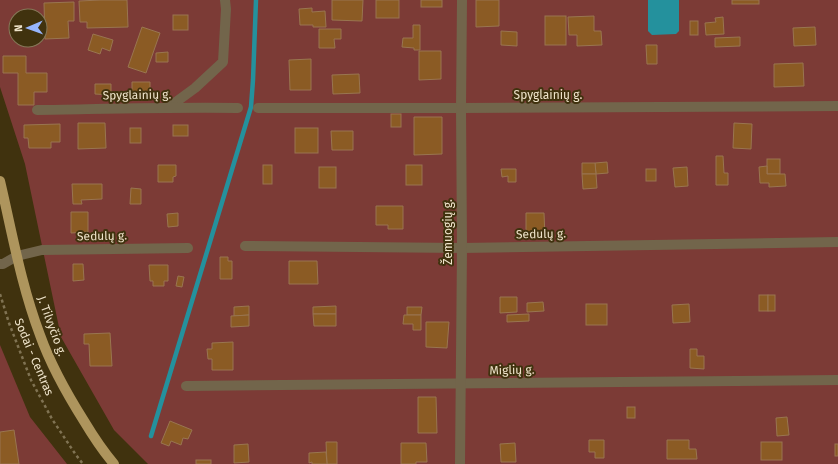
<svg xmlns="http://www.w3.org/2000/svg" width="838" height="464" viewBox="0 0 838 464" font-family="'Fira Sans',sans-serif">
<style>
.green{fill:#7c3b36;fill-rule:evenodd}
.water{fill:#24919d}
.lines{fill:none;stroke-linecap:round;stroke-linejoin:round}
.stream{stroke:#24919d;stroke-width:4.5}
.building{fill:#8b5b24;stroke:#997550}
.path{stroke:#807353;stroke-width:2.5;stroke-dasharray:3 3;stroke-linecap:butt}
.minor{stroke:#72654b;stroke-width:10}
.primary{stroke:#ae955d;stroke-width:10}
.labels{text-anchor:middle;stroke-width:4;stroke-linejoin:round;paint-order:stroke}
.street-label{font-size:12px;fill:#eee3ca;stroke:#40320e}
</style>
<rect width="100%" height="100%" fill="#40320e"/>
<g class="green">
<path d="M0,0h838v464h-690l-34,-34 -53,-93 -36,-173 -25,-77zM16,16h24v24h-24z"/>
<path d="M0,345l30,72 37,47h-67z"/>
</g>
<path class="water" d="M648,0h31v31l-3,3 -24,1 -4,-4z"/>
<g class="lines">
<path class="stream" d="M151,436l100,-329 2,-27 3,-80"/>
</g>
<g class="building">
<path d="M101,0h26l1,27 -41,1v-6h-7l-1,-21z"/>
<path d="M332,0h31l-1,21 -30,-1z"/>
<rect x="376" y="0" width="23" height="18"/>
<rect x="421" y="0" width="21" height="7"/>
<path d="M476,0h23v26l-23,1z"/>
<rect x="732" y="0" width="27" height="4"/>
<path d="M74,2v19h-6l1,17 -24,1 -1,-36z"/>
<path d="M312,8v4l13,-1 1,16h-13v-2h-13l-1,-16z"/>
<rect x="173" y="15" width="15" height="15"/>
<rect x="545" y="16" width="21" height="29"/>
<path d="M594,16v15h7l1,14 -25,1v-11h-8l-1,-18z"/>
<path d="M723,17l1,17 -18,1 -1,-12 11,-1 -1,-4z"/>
<rect x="690" y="21" width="8" height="14"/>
<path d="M413,25h7v25h-6v-2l-12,-1 1,-9h10z"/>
<path d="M142,27l18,6 -14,40 -18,-6z"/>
<path d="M815,27l1,18 -22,1 -1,-18z"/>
<path d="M319,29h22v10h-7l1,9h-16z"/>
<path d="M501,31l16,1v14l-16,-1z"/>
<path d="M93,34l20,6 -3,11 -8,-3 -2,6 -12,-4z"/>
<path d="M740,37v9l-25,1v-9z"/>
<path d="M646,45h11v19h-10z"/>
<path d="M419,51h22v28l-22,1z"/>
<path d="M168,52v10h-12v-9z"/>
<path d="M3,56h23v17h21v19h-13v13h-16v-32h-15z"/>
<path d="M311,59v31h-21l-1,-30z"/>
<path d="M803,63l1,23 -30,1v-23z"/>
<path d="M359,74l1,19 -27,1 -1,-19z"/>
<path d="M132,82h18v12l-18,-1z"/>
<path d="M95,84h16v11l-16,-1z"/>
<rect x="391" y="114" width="10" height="13"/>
<path d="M414,117h28v37l-28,1z"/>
<path d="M78,123h27l1,25 -28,1z"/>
<path d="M734,123l18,1 -1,25 -18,-1z"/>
<path d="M60,124v18h-9v6h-22l-1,-10h-4v-13z"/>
<rect x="173" y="125" width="15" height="11"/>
<rect x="130" y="128" width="11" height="15"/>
<rect x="295" y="128" width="23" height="25"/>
<path d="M331,131h22v19h-21z"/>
<path d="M716,156h7l1,17h4v12h-12z"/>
<rect x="767" y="159" width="13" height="15"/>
<path d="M607,162l1,11 -12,1 -1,-11z"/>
<path d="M582,163h13l1,11h-14z"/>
<path d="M158,165h18v11l-3,1v5h-15z"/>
<rect x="263" y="165" width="9" height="19"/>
<rect x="406" y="165" width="16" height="20"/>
<path d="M767,166v8h18l1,12 -17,1v-4h-9l-1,-16z"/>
<rect x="319" y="167" width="17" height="21"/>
<path d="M687,167l1,19 -13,1 -2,-19z"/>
<path d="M501,169h15v13h-8v-6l-6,1z"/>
<rect x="646" y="169" width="10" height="12"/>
<path d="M582,174h14l1,14 -14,1z"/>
<path d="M72,184h30v15l-21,1 1,4h-9z"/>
<path d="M131,188l10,1v15h-11z"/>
<path d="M376,206h27v23h-15v-4h-12z"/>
<path d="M71,212h17v20l-17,1z"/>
<path d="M178,213v13l-10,1 -1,-13z"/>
<path d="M526,213h18l1,24 -19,1z"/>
<path d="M220,257h8v4h4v18h-12z"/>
<path d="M289,261h28l1,23h-29z"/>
<path d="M73,264h10l1,16 -11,1z"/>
<path d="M149,265h19v16h-4v5h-11v-5h-3z"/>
<path d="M178,276l6,1 -2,10 -6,-1z"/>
<rect x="759" y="295" width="9" height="16"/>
<rect x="768" y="295" width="7" height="16"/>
<path d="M500,297h17v15l-17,1z"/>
<path d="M543,302l1,9 -17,1v-9z"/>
<rect x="586" y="304" width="21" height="21"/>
<path d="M689,304l1,18 -17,1 -1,-18z"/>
<path d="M249,306v9l-15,1v-9z"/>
<path d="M336,306v8h-23v-7z"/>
<path d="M407,307h15l-1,8h-14z"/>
<path d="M313,314h23v12h-22z"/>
<path d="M529,314v7l-22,1v-7z"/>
<path d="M249,315v11l-18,1v-11z"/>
<path d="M404,315h17v15h-8v-6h-10z"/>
<path d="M426,322h23l-2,26 -21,-1z"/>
<path d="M110,333l2,33h-22l-1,-22h-5v-10z"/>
<path d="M233,342v28h-21v-11h-4l-1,-10h5v-6z"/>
<path d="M690,349h7v7h7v13l-14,-1z"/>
<path d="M418,397h18l1,36h-19z"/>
<rect x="627" y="407" width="8" height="11"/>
<path d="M787,417l2,18 -12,1 -1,-18z"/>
<path d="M170,421l22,9 -4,9 -5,-1 -2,7 -10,-4 -2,5 -8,-3z"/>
<path d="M14,430l5,34h-19v-32z"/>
<path d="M589,440h15v18h-9v-6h-6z"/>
<path d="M667,440h22v9h7l1,10h-30z"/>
<path d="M326,442h11v22h-10z"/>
<rect x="761" y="442" width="21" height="18"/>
<path d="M401,443h25l1,19h-11v2h-15z"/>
<path d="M515,443l1,19h-15l-1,-18z"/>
<path d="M248,444l1,18 -15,1v-18z"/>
<rect x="835" y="444" width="3" height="12"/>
<path d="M326,452l1,12h-15v-2l-3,1v-10z"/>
<rect x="196" y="460" width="15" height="4"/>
</g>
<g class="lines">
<path class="path" d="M0,294l9,29 22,57 21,39 24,36 7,9"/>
<g class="minor">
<path d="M169,107l26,-19 28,-26 3,-53 -1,-9"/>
<path d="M258,108h203l377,-2"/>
<path d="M37,110c67,-1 134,-3 201,-2"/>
<path d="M245,246l217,2 376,-6"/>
<path d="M0,264h3l14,-8 25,-6 146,-2"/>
<path d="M186,386l652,-6"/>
<path d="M460,464l2,-216 -1,-140 1,-108"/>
</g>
<path class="primary" d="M0,181c12,51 21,104 40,154 11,31 27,59 44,86 9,15 19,30 30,43"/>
</g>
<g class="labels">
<g class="street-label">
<text transform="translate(137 95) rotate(-1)" y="4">Spyglainių g.</text>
<text x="548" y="99">Spyglainių g.</text>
<text transform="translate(448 232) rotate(-90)" y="4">Žemuogių g.</text>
<text transform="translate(541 234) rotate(-1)" y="4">Sedulų g.</text>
<text transform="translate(102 236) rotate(-1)" y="4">Sedulų g.</text>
<text transform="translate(52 326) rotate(70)" y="4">J. Tilvyčio g.</text>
<text transform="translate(34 357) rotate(67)" y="4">Sodai - Centras</text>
<text transform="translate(512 370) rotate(-1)" y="4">Miglių g.</text>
</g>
</g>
<g transform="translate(28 28) rotate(268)"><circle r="19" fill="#40320e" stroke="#867959"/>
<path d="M0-3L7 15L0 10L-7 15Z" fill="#97b6fd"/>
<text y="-6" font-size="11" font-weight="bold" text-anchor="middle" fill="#eee3ca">N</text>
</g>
</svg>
